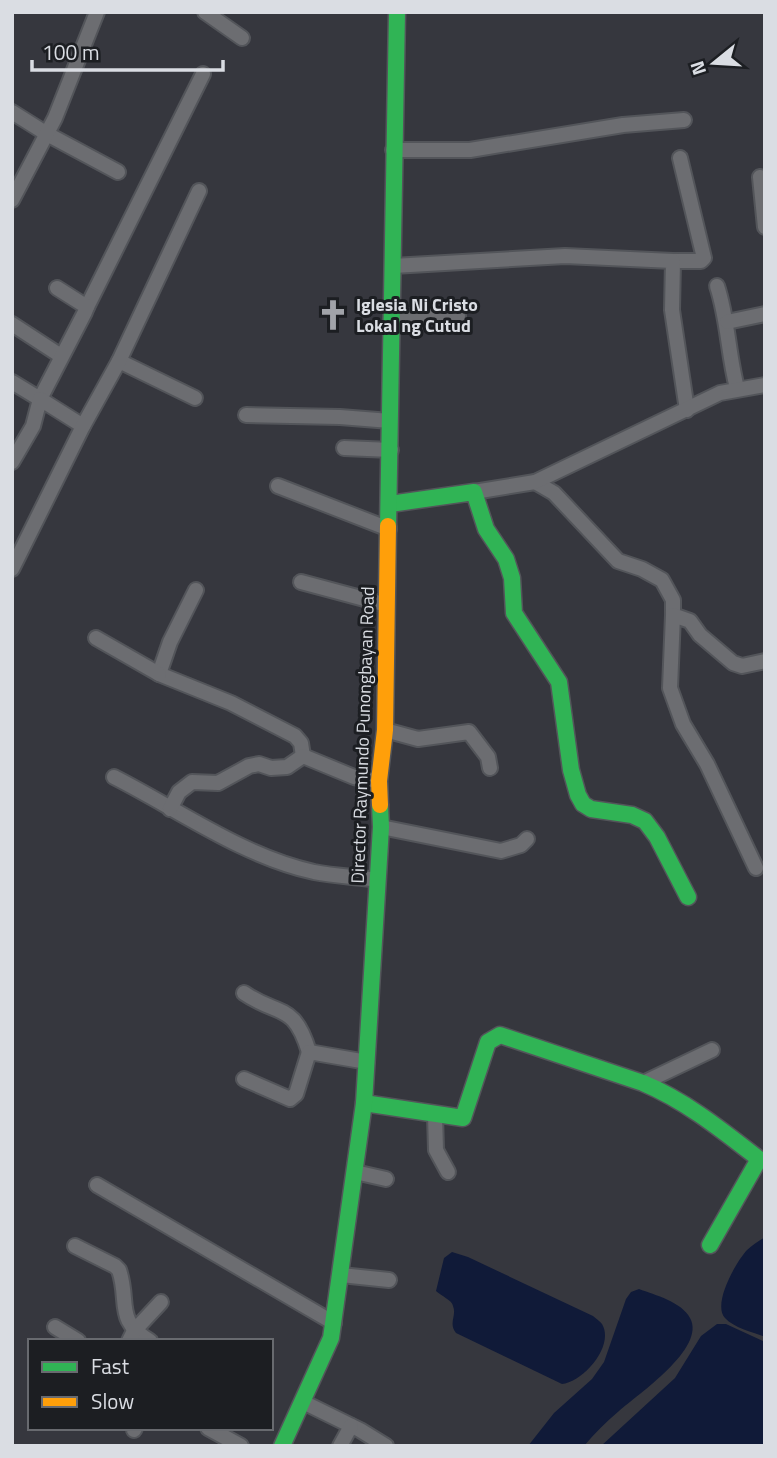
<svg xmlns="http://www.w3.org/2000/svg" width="777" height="1458" viewBox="0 0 777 1458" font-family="'Titillium Web',sans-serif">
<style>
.water{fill:#101a38}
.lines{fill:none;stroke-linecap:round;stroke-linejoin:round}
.street-casing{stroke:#53555a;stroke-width:18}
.fast-casing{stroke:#53555a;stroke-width:19}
.slow-casing{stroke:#53555a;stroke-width:19}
.street{stroke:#6c6d71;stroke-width:14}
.fast{stroke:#30b455;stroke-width:16}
.slow{stroke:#ff9f0a;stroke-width:16}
.labels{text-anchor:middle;stroke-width:6;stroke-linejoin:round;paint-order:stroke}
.poi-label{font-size:18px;font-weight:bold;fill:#dadde3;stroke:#1c1e22;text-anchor:start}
.street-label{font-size:18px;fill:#dadde3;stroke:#1c1e22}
</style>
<rect width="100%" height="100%" fill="#36373e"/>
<g class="water">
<path d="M765,1237v100c-12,-5 -31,-9 -40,-19 -13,-14 11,-56 22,-68 5,-5 12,-9 18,-13z"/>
<path d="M452,1252l16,5 125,59c3,3 7,5 9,8 13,22 -19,58 -40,60l-106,-51c-8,-10 1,-17 -3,-27 -1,-6 -12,-10 -17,-15l8,-33z"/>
<path d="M639,1289c16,6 43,13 51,29 17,30 -53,77 -71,93 -13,11 -24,22 -35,35h-56l26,-33 38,-34 12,-17 22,-63 5,-7z"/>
<path d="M717,1324h9l39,18v104h-164l74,-68 26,-42z"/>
</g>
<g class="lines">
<defs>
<g id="street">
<path d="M205,12l37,26"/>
<path d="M12,112l35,22 71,38"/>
<path d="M393,150h77l153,-25 61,-5"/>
<path d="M760,177l5,50"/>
<path d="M12,200l43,-82 42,-106"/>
<path d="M673,261h28l3,-3 -24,-100"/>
<path d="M393,266l172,-10 108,5 -1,49 15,100"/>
<path d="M717,286c11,33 11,68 20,102"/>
<path d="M87,307l116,-233"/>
<path d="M392,316h66"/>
<path d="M727,322l38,-8"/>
<path d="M12,324l49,32"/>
<path d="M119,361l76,37"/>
<path d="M12,382l28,17 45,-87 2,-5 -30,-19"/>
<path d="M246,415l94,2 50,4"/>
<path d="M344,448l47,2"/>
<path d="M12,462l21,-36 7,-27 43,27"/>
<path d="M535,482l19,11 64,68 24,8 20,11 11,20v15"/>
<path d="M278,486l111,43"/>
<path d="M474,492l61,-10 185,-89 45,-8"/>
<path d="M12,569l71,-143 36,-65 80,-170"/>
<path d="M301,582l86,23"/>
<path d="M196,590l-26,52 -11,32 72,29 64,33 6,7 2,13"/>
<path d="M96,638l63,36"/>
<path d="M385,730l33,9 51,-7 19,25 2,11"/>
<path d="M114,777c65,33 128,79 200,95 21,4 43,5 64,8"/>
<path d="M170,809l9,-17 13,-10 26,1 31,-17 10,-2 12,4 16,-1 16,-11 51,21 25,4"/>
<path d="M381,827l120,24 20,-6 6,-6"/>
<path d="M756,868l-49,-104 -24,-40 -13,-36 3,-73 17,6 10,14 33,28 9,3 23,-5"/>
<path d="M244,993c35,24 50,9 65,59"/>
<path d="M244,1079l46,20 6,-5 13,-42 58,10"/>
<path d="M643,1083l69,-33"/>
<path d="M435,1115l1,35 12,22"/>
<path d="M355,1172l31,7"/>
<path d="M97,1185l237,138"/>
<path d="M75,1246l40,20 4,4c11,32 -5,50 31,71"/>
<path d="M341,1275l48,5"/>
<path d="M55,1327l23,14"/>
<path d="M129,1341l5,-10 27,-29"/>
<path d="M303,1402l57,28 26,16"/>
<path d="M208,1428l33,18"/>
<path d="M134,1430l1,-2"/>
<path d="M340,1446l11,-20"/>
</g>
<g id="fast">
<path d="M390,504l84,-12 12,37 20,30 6,19 2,35 45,69 12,88 7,25 5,9 8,5 41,6 13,6 12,16 31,60"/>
<path d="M388,526l9,-514"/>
<path d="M364,1103l99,15 25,-76 12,-7 143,48c43,18 80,48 116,76l-49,86"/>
<path d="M282,1446l49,-108 33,-235 17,-276 -1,-22"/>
</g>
<path id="slow" d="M380,805l-1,-24 6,-51 3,-204"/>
</defs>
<use href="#street" class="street-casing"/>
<use href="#fast" class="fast-casing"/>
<use href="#slow" class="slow-casing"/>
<use href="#street" class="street"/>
<use href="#fast" class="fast"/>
<use href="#slow" class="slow"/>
</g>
<defs>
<symbol id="church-bare" viewBox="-9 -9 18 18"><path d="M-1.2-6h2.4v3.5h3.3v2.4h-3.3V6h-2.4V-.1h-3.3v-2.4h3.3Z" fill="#a1a3a9" stroke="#1c1e22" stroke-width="2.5" paint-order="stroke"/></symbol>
</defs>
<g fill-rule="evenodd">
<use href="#church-bare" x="311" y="293" width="44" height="44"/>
</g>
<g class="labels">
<g class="poi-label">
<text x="356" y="311">Iglesia Ni Cristo<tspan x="356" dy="21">Lokal ng Cutud</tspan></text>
</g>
<g class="street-label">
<text transform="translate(363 735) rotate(-88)" y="6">Director Raymundo Punongbayan Road</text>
</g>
</g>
<rect width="777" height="1458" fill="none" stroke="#dadde3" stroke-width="28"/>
<rect x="28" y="1339" width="245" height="91" fill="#1c1e22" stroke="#686a6f" stroke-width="2"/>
<rect x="42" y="1362" width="35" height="10" fill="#30b455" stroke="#686a6f" stroke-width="2"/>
<text x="91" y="1374" font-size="21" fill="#dadde3">Fast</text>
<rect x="42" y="1397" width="35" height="10" fill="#ff9f0a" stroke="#686a6f" stroke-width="2"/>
<text x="91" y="1409" font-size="21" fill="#dadde3">Slow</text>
<g transform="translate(714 63) rotate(252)" stroke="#1c1e22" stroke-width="5" paint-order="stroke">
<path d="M0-5L12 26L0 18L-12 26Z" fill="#dadde3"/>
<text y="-10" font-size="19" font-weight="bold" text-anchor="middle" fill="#dadde3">N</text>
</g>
<path d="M32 60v10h191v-10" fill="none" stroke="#dadde3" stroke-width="3.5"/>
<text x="42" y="60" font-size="21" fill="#dadde3" stroke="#1c1e22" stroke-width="5" paint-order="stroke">100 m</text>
</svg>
